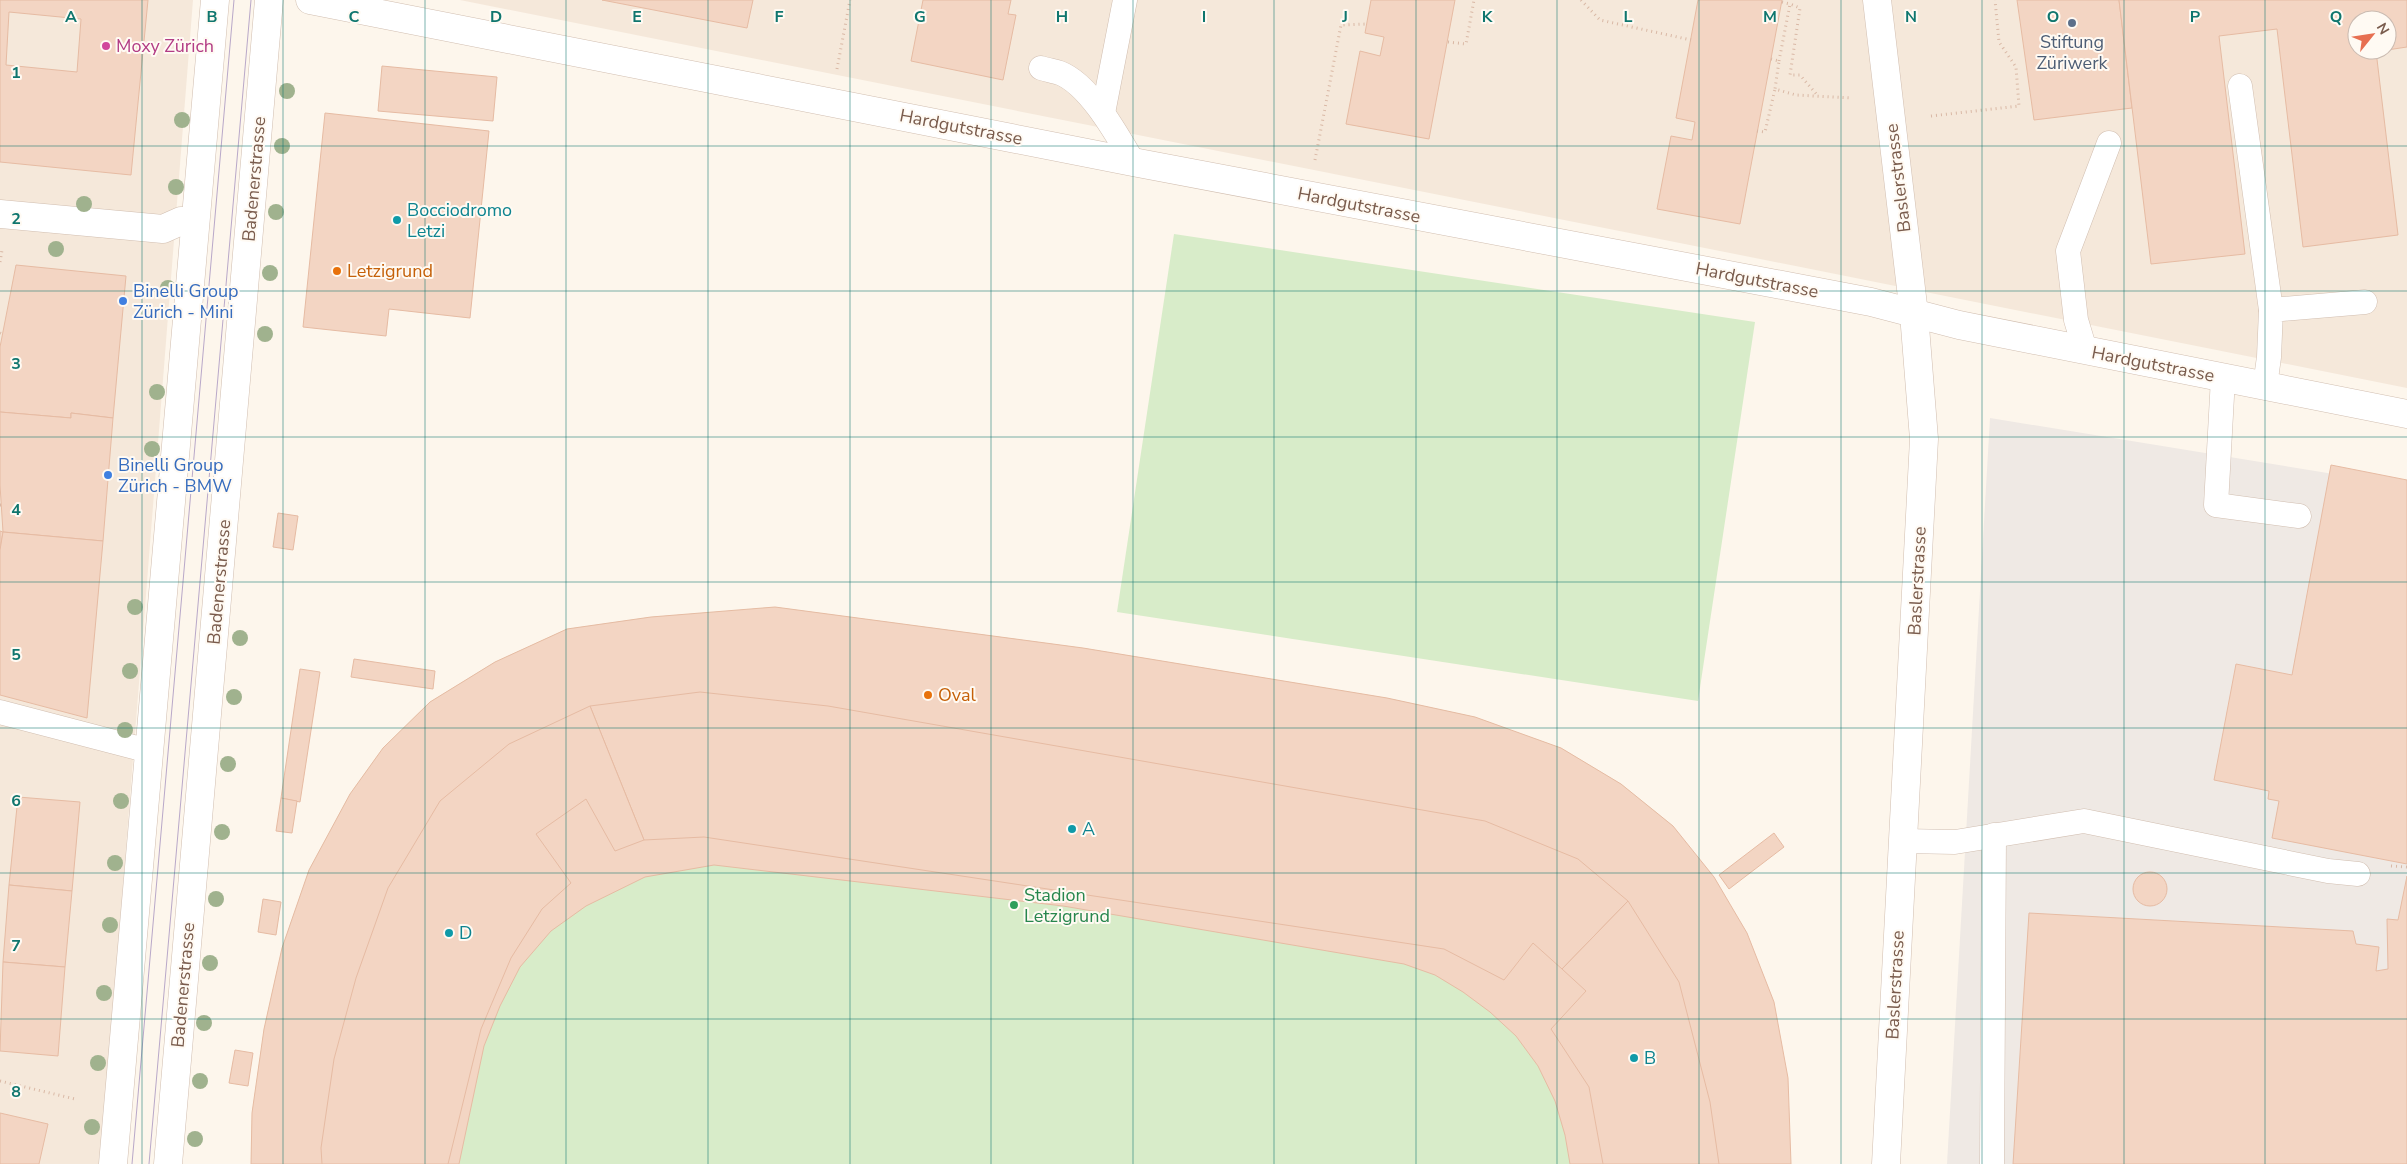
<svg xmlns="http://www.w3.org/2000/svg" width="2407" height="1164" viewBox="0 0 2407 1164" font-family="'Nunito Sans',sans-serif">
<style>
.residential{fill:#f5e8da;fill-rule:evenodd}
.industrial{fill:#efe9e4}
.green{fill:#d8ecc9}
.building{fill:#f3d5c3;stroke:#e6bba3;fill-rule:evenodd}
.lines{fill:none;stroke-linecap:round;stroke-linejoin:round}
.service-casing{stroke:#d1beb0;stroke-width:25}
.minor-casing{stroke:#d1beb0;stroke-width:29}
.tertiary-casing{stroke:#d1beb0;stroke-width:29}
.path{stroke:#d9b8a5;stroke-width:3;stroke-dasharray:1 4;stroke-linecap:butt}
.service{stroke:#fff;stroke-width:24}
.minor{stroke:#fff;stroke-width:28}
.tertiary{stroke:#fff;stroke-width:28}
.tram{stroke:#b9a8c9;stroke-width:1}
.tree{fill:#a0b28e}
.grid{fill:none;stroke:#0f766e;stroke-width:1;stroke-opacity:0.55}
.service-dot{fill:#5c6f8a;stroke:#fffaf3;stroke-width:2}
.hotel-dot{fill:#d1479c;stroke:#fffaf3;stroke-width:2}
.culture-dot{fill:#0f9aa8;stroke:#fffaf3;stroke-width:2}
.food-dot{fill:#e8710a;stroke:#fffaf3;stroke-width:2}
.shop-dot{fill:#3f7fe0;stroke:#fffaf3;stroke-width:2}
.leisure-dot{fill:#2e9e5b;stroke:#fffaf3;stroke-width:2}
.labels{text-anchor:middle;stroke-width:4;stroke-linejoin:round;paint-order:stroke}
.service-label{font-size:18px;fill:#4e5e75;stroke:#fffaf3}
.hotel-label{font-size:18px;fill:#b23c85;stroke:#fffaf3;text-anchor:start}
.street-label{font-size:18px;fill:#7a5c4d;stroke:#fffaf3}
.culture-label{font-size:18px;fill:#0d838f;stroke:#fffaf3;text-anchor:start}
.food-label{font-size:18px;fill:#c56008;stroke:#fffaf3;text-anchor:start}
.shop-label{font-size:18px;fill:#366cbe;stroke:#fffaf3;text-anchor:start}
.leisure-label{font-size:18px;fill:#27864d;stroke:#fffaf3;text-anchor:start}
.grid-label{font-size:16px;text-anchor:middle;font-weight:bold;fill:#0f766e;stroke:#fffaf3;stroke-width:4;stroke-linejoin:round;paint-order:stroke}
</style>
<rect width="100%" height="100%" fill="#fdf6ec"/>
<g class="residential">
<path d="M0,0h193l-92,1164h-101z"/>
<path d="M460,0h1947v388l-1314,-262zM2357,20h30v30h-30z"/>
</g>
<path class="industrial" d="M1990,418l417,68v678h-460z"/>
<g class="green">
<path d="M1174,234l581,88 -57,379 -581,-89z"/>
<path d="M775,607l308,41 304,50 88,19 86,31 60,36 52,42 118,338h-1540l1,-51 12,-84 18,-81 27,-78 41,-76 33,-46 47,-46 65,-40 72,-33 84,-12z"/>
</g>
<g class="building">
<path d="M0,0h148l-17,175 -131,-13zM9,12l72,7 -4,53 -71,-7z"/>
<path d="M602,0h151l-6,28z"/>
<path d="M923,0h88l-3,14 8,1 -13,65 -92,-19z"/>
<path d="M1371,0h84l-26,139 -83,-15 14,-73 20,5 4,-19 -19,-4z"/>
<path d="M1698,0h84l-42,224 -83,-15 14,-73 21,4 3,-18 -19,-4z"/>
<path d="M2017,0h102l13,108 -98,12z"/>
<path d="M2119,0h288v47l-20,3v-30h-30v30h27l-8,1 22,184 -95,12 -26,-218 -58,7 26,218 -94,10z"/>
<path d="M382,66l115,11 -4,44 -115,-10z"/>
<path d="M325,113l164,18 -19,187 -81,-9 -3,27 -83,-9z"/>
<path d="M16,265l110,11 -13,142 -42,-5v5l-71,-6v-65z"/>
<path d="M0,412l71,6v-5l42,5 -10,123 -100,-9 -3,-47z"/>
<path d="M2331,465l76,15v384l-135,-26 7,-37 -11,-2 1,-8 -55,-11 22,-116 56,11z"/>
<path d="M278,513l20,3 -5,34 -20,-3z"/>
<path d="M0,531l3,1 -3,18z"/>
<path d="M3,532l100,9 -16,177 -87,-23v-145z"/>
<path d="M775,607l308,41 304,50 88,19 86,31 60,36 52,42 41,51 33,56 27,69 14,76 3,86h-221l-5,-29 -10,-34 -17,-35 -22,-30 -26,-24 -27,-20 -28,-17 -31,-11 -341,-58 -349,-41 -69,12 -59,29 -35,25 -31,36 -20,39 -16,40 -25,118h-208l1,-51 12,-84 18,-81 27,-78 41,-76 33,-46 47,-46 65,-40 72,-33 84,-12z"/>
<path d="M354,659l81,12 -2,18 -82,-12z"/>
<path d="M300,669l20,3 -20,130 -19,-4z"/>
<path d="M700,692l128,14 657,115 93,38 50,42 -66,68 -29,-26 -29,37 -60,-31 -740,-112 -60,3 -54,-134z"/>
<path d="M590,706l54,134 -29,11 -29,-52 -50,35 35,49 -29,26 -31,49 -30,71 -33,135h-126l-1,-16 13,-89 22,-81 32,-90 52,-87 69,-57z"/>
<path d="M18,797l62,5 -8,89 -63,-6z"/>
<path d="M281,798l16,3 -5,32 -16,-2z"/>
<path d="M1774,833l10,14 -55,42 -10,-14z"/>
<circle cx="2150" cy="889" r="17"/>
<path d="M2407,876v288h-394l16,-251 324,18 3,13 23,3 -3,24 12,-2 -1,-50 11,1z"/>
<path d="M9,885l63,6 -7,76 -62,-5z"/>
<path d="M263,899l18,3 -5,33 -18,-3z"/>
<path d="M1628,901l51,81 31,120 9,62h-116l-14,-77 -38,-58 35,-38 -24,-22z"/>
<path d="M3,962l62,5 -7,89 -58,-5z"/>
<path d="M235,1050l18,3 -5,33 -19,-3z"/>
<path d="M0,1113l48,11 -9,40h-39z"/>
</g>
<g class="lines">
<defs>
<g id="service">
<path d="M1041,68c6,2 13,3 19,5 30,12 57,62 73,89"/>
<path d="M2240,86l31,224"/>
<path d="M1103,113l22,-113"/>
<path d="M2085,350l-9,-30 -8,-69 41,-108"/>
<path d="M2223,378l-7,127 83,11"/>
<path d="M2265,386l4,-29 2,-47 94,-8"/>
<path d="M0,712l149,39"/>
<path d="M1903,841l52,1 129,-21 244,50 30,3"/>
<path d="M1992,1164l2,-329"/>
</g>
<g id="minor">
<path d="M310,0l823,162 738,140 88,23 448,89"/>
<path d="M1877,0l37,314 10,125 -38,725"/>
<path d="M0,214l163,15 18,-8 13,1"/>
</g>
<g id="tertiary">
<path d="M113,1164l102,-1164"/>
<path d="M168,1164l101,-1164"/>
</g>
</defs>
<use href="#service" class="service-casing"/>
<use href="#minor" class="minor-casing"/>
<use href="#tertiary" class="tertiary-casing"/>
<g class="path">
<path d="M1581,0l19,20 91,20"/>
<path d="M1782,2l8,2"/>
<path d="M1448,42l18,2 8,-44"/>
<path d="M1771,59l8,2 -4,28 21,6 56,3"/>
<path d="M1779,61l11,-57 10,4 -10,67h10l18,21"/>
<path d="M837,69l13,-69"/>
<path d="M1931,116l88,-10 -3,-39 -17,-25 -4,-42"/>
<path d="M1757,131l8,1 10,-43"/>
<path d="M1315,160l26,-135 26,-1"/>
<path d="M0,262l2,-12"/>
<path d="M0,333l2,1"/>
<path d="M0,505h1"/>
<path d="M2391,866l16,1"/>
<path d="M0,1081l75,18"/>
</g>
<use href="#service" class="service"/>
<use href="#minor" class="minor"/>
<use href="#tertiary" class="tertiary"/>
<g class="tram">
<path d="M132,1164l102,-1164"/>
<path d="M149,1164l102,-1164"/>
</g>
</g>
<g class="tree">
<circle cx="287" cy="91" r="8"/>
<circle cx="182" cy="120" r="8"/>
<circle cx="282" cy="146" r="8"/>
<circle cx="176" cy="187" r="8"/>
<circle cx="84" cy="204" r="8"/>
<circle cx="276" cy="212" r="8"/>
<circle cx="56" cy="249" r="8"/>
<circle cx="270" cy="273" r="8"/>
<circle cx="168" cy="288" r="8"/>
<circle cx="265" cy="334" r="8"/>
<circle cx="157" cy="392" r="8"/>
<circle cx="152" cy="449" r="8"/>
<circle cx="135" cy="607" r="8"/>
<circle cx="240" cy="638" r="8"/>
<circle cx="130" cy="671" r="8"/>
<circle cx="234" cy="697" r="8"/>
<circle cx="125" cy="730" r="8"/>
<circle cx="228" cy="764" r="8"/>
<circle cx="121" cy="801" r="8"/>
<circle cx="222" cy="832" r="8"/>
<circle cx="115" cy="863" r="8"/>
<circle cx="216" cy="899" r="8"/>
<circle cx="110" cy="925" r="8"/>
<circle cx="210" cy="963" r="8"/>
<circle cx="104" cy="993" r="8"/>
<circle cx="204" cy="1023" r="8"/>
<circle cx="98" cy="1063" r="8"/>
<circle cx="200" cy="1081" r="8"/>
<circle cx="92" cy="1127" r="8"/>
<circle cx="195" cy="1139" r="8"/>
</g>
<path class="grid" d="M142,0v1164M283,0v1164M425,0v1164M566,0v1164M708,0v1164M850,0v1164M991,0v1164M1133,0v1164M1274,0v1164M1416,0v1164M1557,0v1164M1699,0v1164M1841,0v1164M1982,0v1164M2124,0v1164M2265,0v1164M0,146h2407M0,291h2407M0,437h2407M0,582h2407M0,728h2407M0,873h2407M0,1019h2407"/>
<circle class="service-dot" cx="2072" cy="23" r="5"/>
<circle class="hotel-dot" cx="106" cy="46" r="5"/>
<g class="culture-dot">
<circle cx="397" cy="220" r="5"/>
<circle cx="1072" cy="829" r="5"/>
<circle cx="449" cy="933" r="5"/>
<circle cx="1634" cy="1058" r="5"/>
</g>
<g class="food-dot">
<circle cx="337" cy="271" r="5"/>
<circle cx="928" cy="695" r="5"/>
</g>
<g class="shop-dot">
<circle cx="123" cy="301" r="5"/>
<circle cx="108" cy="475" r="5"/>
</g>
<circle class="leisure-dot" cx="1014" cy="905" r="5"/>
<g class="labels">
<g class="service-label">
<text x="2072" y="48">Stiftung<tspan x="2072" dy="21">Züriwerk</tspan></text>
</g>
<g class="hotel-label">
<text x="116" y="52">Moxy Zürich</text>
</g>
<g class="street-label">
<text transform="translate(961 127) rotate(11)" y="6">Hardgutstrasse</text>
<text transform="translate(1898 178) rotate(-97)" y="6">Baslerstrasse</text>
<text transform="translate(254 179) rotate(-85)" y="6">Badenerstrasse</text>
<text transform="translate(1359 205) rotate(11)" y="6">Hardgutstrasse</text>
<text transform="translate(1757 280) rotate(11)" y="6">Hardgutstrasse</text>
<text transform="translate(2153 364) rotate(11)" y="6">Hardgutstrasse</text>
<text transform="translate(1917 581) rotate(-87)" y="6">Baslerstrasse</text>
<text transform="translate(219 582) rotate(-85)" y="6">Badenerstrasse</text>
<text transform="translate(183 985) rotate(-85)" y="6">Badenerstrasse</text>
<text transform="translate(1895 985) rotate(-87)" y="6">Baslerstrasse</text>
</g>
<g class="culture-label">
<text x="407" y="216">Bocciodromo<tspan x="407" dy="21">Letzi</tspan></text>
<text x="1082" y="835">A</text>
<text x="459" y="939">D</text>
<text x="1644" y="1064">B</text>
</g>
<g class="food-label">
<text x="347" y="277">Letzigrund</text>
<text x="938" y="701">Oval</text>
</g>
<g class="shop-label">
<text x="133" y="297">Binelli Group<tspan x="133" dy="21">Zürich - Mini</tspan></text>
<text x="118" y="471">Binelli Group<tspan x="118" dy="21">Zürich - BMW</tspan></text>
</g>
<g class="leisure-label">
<text x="1024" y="901">Stadion<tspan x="1024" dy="21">Letzigrund</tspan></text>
</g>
</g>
<g class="grid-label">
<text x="71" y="22">A</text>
<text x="212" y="22">B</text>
<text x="354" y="22">C</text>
<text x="496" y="22">D</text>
<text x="637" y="22">E</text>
<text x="779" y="22">F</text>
<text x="920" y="22">G</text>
<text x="1062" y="22">H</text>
<text x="1204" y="22">I</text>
<text x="1345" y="22">J</text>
<text x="1487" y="22">K</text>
<text x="1628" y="22">L</text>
<text x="1770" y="22">M</text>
<text x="1911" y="22">N</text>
<text x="2053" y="22">O</text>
<text x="2195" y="22">P</text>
<text x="2336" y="22">Q</text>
<text x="16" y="78">1</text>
<text x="16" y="224">2</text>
<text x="16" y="369">3</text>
<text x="16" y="515">4</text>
<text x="16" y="660">5</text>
<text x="16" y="806">6</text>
<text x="16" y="951">7</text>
<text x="16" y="1097">8</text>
</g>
<g transform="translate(2372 35) rotate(60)"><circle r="24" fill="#fffaf3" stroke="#cabbb1"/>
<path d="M0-4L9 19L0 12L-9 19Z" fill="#e76f51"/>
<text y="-8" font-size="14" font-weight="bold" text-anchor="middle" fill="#7a5c4d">N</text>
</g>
</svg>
